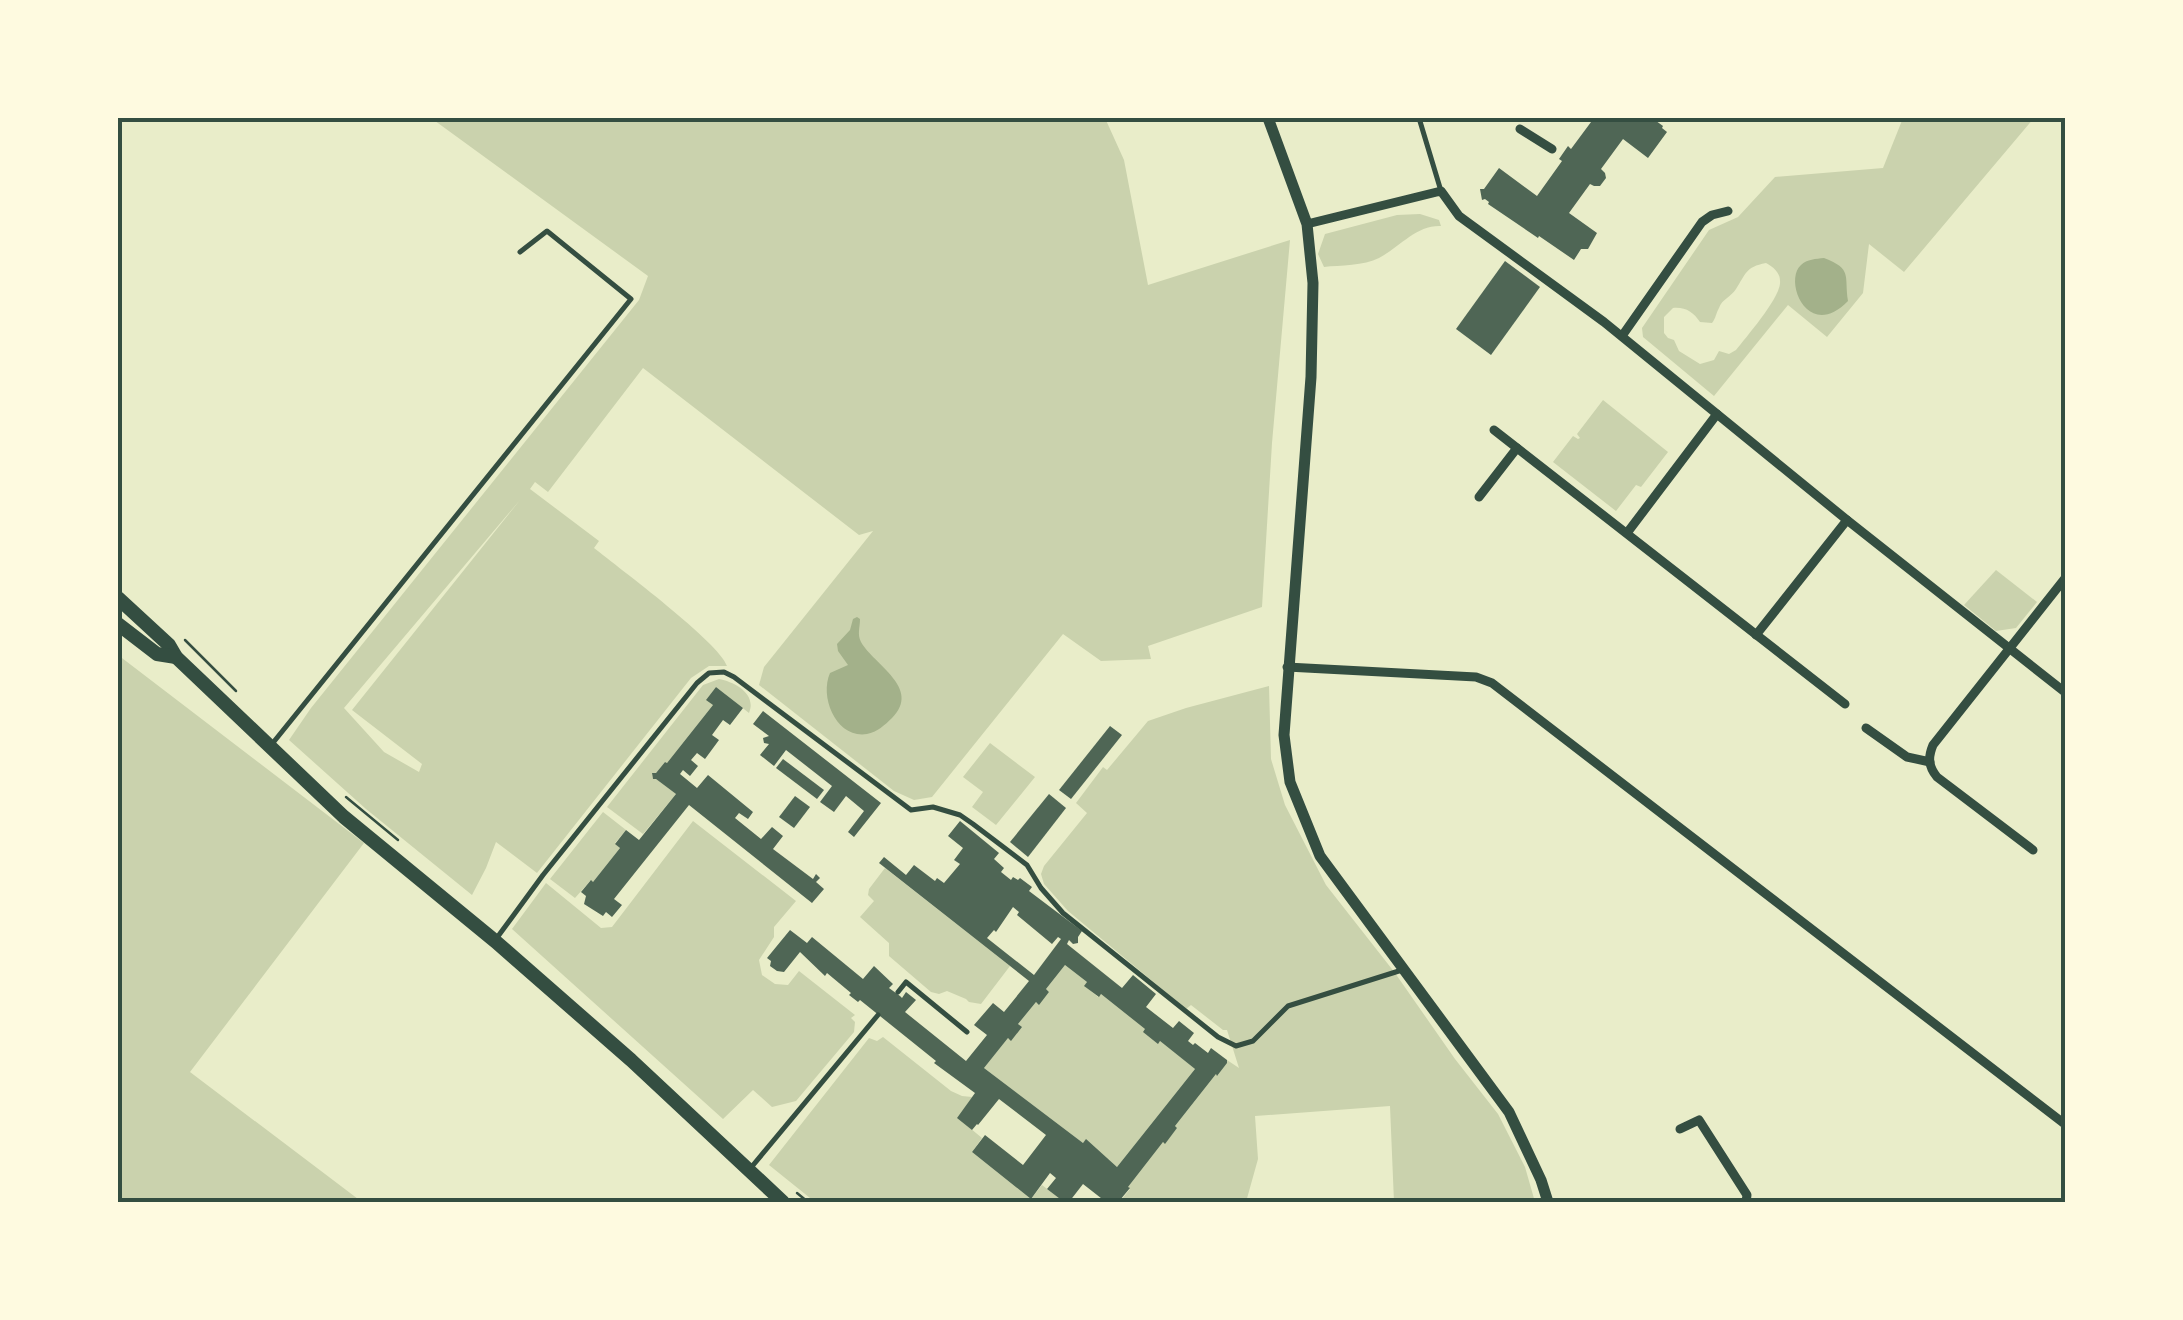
<svg xmlns="http://www.w3.org/2000/svg" width="2183" height="1320" viewBox="0 0 2183 1320" font-family="'Varela Round',sans-serif">
<style>
.green{fill:#cad2ad;fill-rule:evenodd}
.water{fill:#a3b18a}
.building{fill:#4f6655;fill-rule:evenodd}
.lines{fill:none;stroke-linecap:round;stroke-linejoin:round}
.path{stroke:#344e41;stroke-width:2.5}
.service{stroke:#344e41;stroke-width:5}
.minor{stroke:#344e41;stroke-width:9}
.tertiary{stroke:#344e41;stroke-width:11}
.primary{stroke:#344e41;stroke-width:14}
.neatline{fill:none;stroke:#344e41;stroke-width:4}
</style>
<rect width="100%" height="100%" fill="#e9edc9"/>
<g class="green">
<path d="M431,118h674l19,42 24,125 142,-45 -18,203 -10,164 -114,39 3,13 -50,2 -38,-27 -131,163 -18,3 -20,-9 -135,-106 5,-18 109,-136 -14,4 -216,-167 -95,124 -13,-10 -5,7 69,52 -5,7c25,20 126,95 133,118h-18l-18,12 -154,195 -41,-31 -10,26 -14,27 -106,-86 -77,-69 22,-32 328,-408 9,-24zM520,500l-168,210 70,54 -3,8 -35,-20 -40,-44z"/>
<path d="M1903,118h131l-130,154 -35,-28 -6,49 -36,44 -39,-32 -74,91 -71,-59 -1,-9 67,-98 29,-13 37,-40 108,-9zM1766,263c7,4 14,9 14,18 2,15 -34,56 -44,69l-7,4 -10,-3 -5,9 -14,4 -21,-13 -5,-11 -6,-2 -4,-5v-16l9,-9c13,-1 20,4 27,14l12,1c4,-5 4,-10 7,-15 3,-9 12,-11 17,-19 10,-15 9,-22 30,-26z"/>
<path d="M1420,214l19,6 2,6c-25,-1 -41,21 -62,32 -15,8 -39,7 -55,9l-6,-13 7,-20 72,-19z"/>
<path d="M1603,400l65,52 -27,35 -5,-2 -20,26 -63,-49 20,-26 5,3 2,-1 -3,-4z"/>
<path d="M1996,570l41,32 -21,26 -20,3 -32,-26z"/>
<path d="M118,655l246,188 -174,229 172,130h-244z"/>
<path d="M719,679c16,3 38,15 30,34l-33,-26 -9,12 6,6 -46,58 -2,-1 -9,11 -4,1 1,5h3l20,15 -33,40 -36,-27 96,-122z"/>
<path d="M1269,686l2,73 14,46 41,80 69,88 60,86 43,55 27,53 10,35h-141l-4,-96 -135,10 3,43 -12,43h-131l3,-3 3,1 9,-11 -2,-2 35,-45 1,1 13,-15 -2,-2 41,-52 2,1 9,-15 12,8 -12,-38h-4l-32,-25 -5,4 -118,-98 -24,-27 -3,-10 3,-8 43,-53 -11,-10 27,-36 4,3 41,-49 38,-13z"/>
<path d="M990,743l45,34 -39,48 -24,-18 11,-15 -20,-15z"/>
<path d="M603,812l23,18 -11,13 5,5 -27,34 -3,-1 -15,17 -25,-19z"/>
<path d="M693,821l103,80 -22,26v10l-15,23 3,15 13,9 13,1 11,-14 56,44 -4,3 4,4 -1,10 -58,69 -24,6 -19,-17 -30,29 -211,-190 34,-46 55,45 11,-1z"/>
<path d="M885,868l125,98 -29,38 -12,-2 -3,-3 -19,-8 -8,3 -8,-2 -42,-36v-13l-29,-26 14,-16 -6,-6 1,-6z"/>
<path d="M1065,965l22,17 -2,4 13,11 3,-3 44,35 13,14 2,-2 35,28 -78,98 -31,-27 -3,3 -99,-75 24,-30 3,2 10,-13 -3,-3 18,-22 3,2 10,-12 -3,-3z"/>
<path d="M883,1037l68,54 11,5 10,1 -14,21 24,20 -10,14 59,47 11,-14 22,17h-249l-46,-37 100,-127 8,3z"/>
</g>
<g class="water">
<path d="M1824,258c29,11 20,18 24,43 -40,41 -65,-20 -47,-36 6,-6 15,-6 23,-7z"/>
<path d="M857,617l3,2c0,9 -3,15 1,23 13,23 61,46 31,76 -7,7 -15,14 -25,16 -30,5 -48,-36 -37,-61l18,-8 -10,-14 -1,-7 13,-14 3,-11z"/>
</g>
<g class="building">
<path d="M1594,118h58l11,8 -1,2 5,4 -19,26 -25,-19 -22,30 4,4 1,5 -6,8h-6l-4,-2 -21,29 28,20 -9,16h-7l-7,11 -35,-24 -1,2 -50,-34 1,-2 -4,-3 -3,1 -2,-11h4l15,-21 38,28 25,-35 -3,-2 9,-13 3,3z"/>
<path d="M1505,261l35,26 -49,68 -35,-26z"/>
<path d="M716,687l27,21 -13,17 -7,-5 -11,15 7,5 -14,19 -8,-6 -6,7 7,6 -8,10 -7,-6 -3,4 17,14 11,-13 45,37 -5,7 -9,-6 -4,5 26,21 11,-12 11,9 -10,13 40,30 3,-5 4,4 -4,4 8,7 -12,14 -123,-98 -75,94 8,6 -10,12 -6,-5 -3,4 -19,-12 2,-8 -5,-4 10,-12 2,2 27,-34 -5,-4 11,-14 13,10 37,-46 -20,-15h-3l-1,-6h4l9,-11 2,1 46,-58 -7,-5z"/>
<path d="M763,711l118,92 -27,34 -6,-5 16,-21 -18,-15 -12,16 -14,-10 12,-16 -46,-36 -12,16 -14,-11 9,-11 -5,-1 -1,-5 6,-2 -16,-12z"/>
<path d="M1110,726l12,9 -51,64 -12,-9z"/>
<path d="M783,759l41,31 -7,9 -41,-31z"/>
<path d="M1049,794l17,14 -38,49 -18,-15z"/>
<path d="M795,796l15,11 -16,21 -15,-11z"/>
<path d="M960,821l39,32 -5,6 10,9 -3,4 10,8 2,-3 5,3 2,-2 12,9 -3,4 53,40 -4,6v6l-5,1 -4,-4 -2,4 55,44 11,-13 23,19 -10,13 27,21 6,-7 15,12 -6,8 5,4 2,-2 13,10 3,-5 16,12v3l-10,13 -1,-2 -41,52 2,2 -12,16 -2,-2 -35,45 2,1 -10,12 -2,-1 -3,3h-9l-23,-18 -14,18h-5l-17,-13 9,-11 -6,-5 -19,26 -59,-47 13,-17 38,30 23,-30 -47,-36 -21,26 -1,-1 -5,6 -15,-12 18,-25 -41,-30 2,-2 -76,-61 -2,2 -9,-7 2,-2 -24,-20 -2,3 -25,-24 -16,20 -7,-1 -7,-5 1,-5 -4,-3 23,-28 17,13 5,-6 51,42 11,-13 19,18 -4,4 11,8 2,2 4,-6 10,8 -11,12 61,49 21,-26 -13,-10 19,-22 11,9 25,-31 -150,-118 5,-6 22,18 8,-10 21,16 2,-3 7,5 16,-19 -6,-4 9,-12 -15,-12zM1013,907l6,5 -2,3 35,29 6,-7 3,2 -27,36 -47,-37 7,-8 2,2zM1065,965l22,17 -3,4 15,11 2,-3 44,35 -2,3 15,12 2,-3 35,28 -78,98 -31,-28 -3,4 -99,-75 24,-30 3,3 11,-14 -4,-3 18,-22 3,3 10,-13 -3,-3z"/>
</g>
<g class="lines">
<g class="path">
<path d="M185,640l51,51"/>
<path d="M346,797l52,43"/>
<path d="M797,1193l11,9"/>
</g>
<g class="service">
<path d="M1419,118l22,73"/>
<path d="M272,744l359,-445 -84,-68 -27,21"/>
<path d="M496,939l47,-64 154,-192 12,-10 15,-1 10,5 177,133 22,-3 27,8 13,9 54,41 14,23 22,25 155,124 18,9 17,-5 35,-35 114,-36"/>
<path d="M898,992l8,-10 61,50"/>
<path d="M749,1170l129,-155"/>
</g>
<g class="minor">
<path d="M1520,129l32,20"/>
<path d="M1307,224l134,-33 18,25 145,106 243,198 219,173"/>
<path d="M1622,336l80,-114 10,-7 16,-4"/>
<path d="M1494,430l351,274"/>
<path d="M1479,497l38,-49"/>
<path d="M1627,533l90,-119"/>
<path d="M1756,635l91,-115"/>
<path d="M1287,667l189,10 16,6 574,442"/>
<path d="M1866,728l41,29 23,5"/>
<path d="M2033,850l-96,-73c-9,-11 -9,-20 -4,-32l133,-168"/>
<path d="M1680,1129l19,-9 48,75 -1,7"/>
</g>
<path class="tertiary" d="M1268,118l39,106 6,59 -2,94 -27,358 6,47 30,74 189,256 32,68 7,22"/>
<g class="primary">
<path d="M118,598l51,47 7,12 168,160 151,124 136,119 152,142"/>
<path d="M118,624l39,30 19,3"/>
</g>
</g>
<rect width="2183" height="1320" fill="none" stroke="#fefae0" stroke-width="240"/>
<rect x="120" y="120" width="1943" height="1080" class="neatline"/>
</svg>
